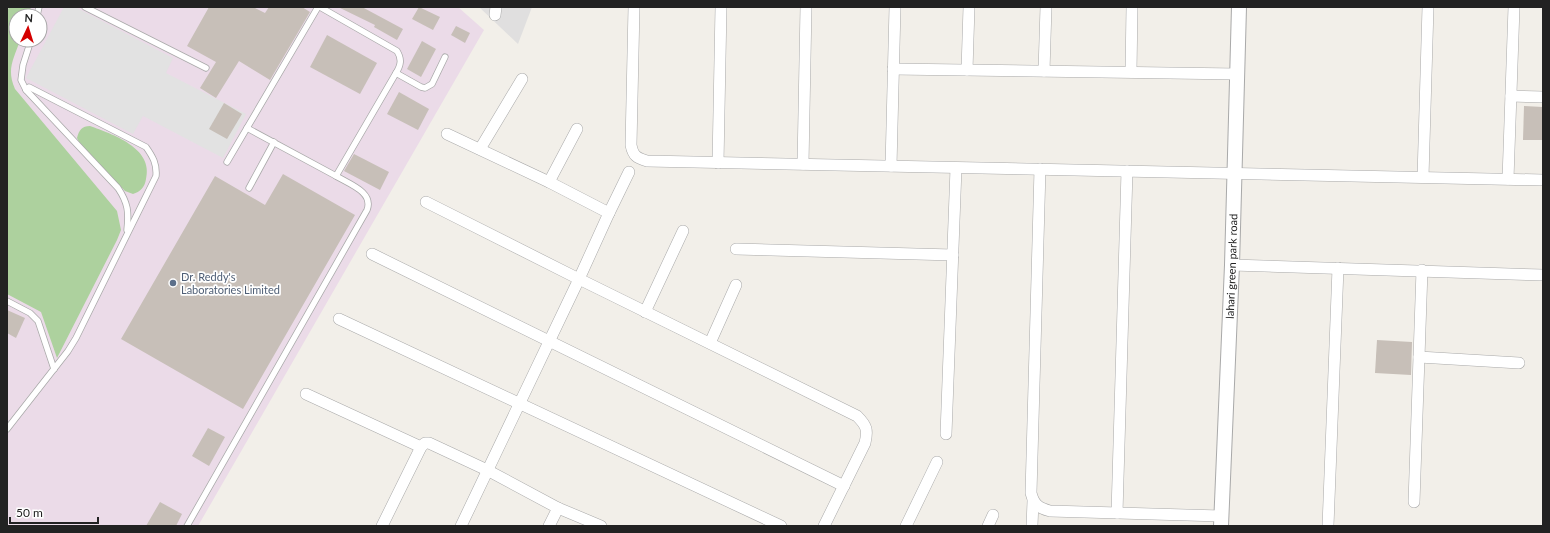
<svg xmlns="http://www.w3.org/2000/svg" width="1550" height="533" viewBox="0 0 1550 533" font-family="Lato,sans-serif">
<style>
.residential{fill:#e0dfdf}
.industrial{fill:#ebdbe8;fill-rule:evenodd}
.forest{fill:#add19e}
.parking{fill:#e2e2e2}
.building{fill:#c7bfb8}
.lines{fill:none;stroke-linecap:round;stroke-linejoin:round}
.service-casing{stroke:#a9a9a9;stroke-width:7}
.minor-casing{stroke:#a9a9a9;stroke-width:12}
.tertiary-casing{stroke:#a9a9a9;stroke-width:16}
.service{stroke:#fff;stroke-width:5.5}
.minor{stroke:#fff;stroke-width:11}
.tertiary{stroke:#fff;stroke-width:14}
.service-dot{fill:#5c6f8a;stroke:#fff;stroke-width:1.5}
.labels{text-anchor:middle;stroke-width:3.5;stroke-linejoin:round;paint-order:stroke}
.street-label{font-size:11px;fill:#222;stroke:#fff}
.service-label{font-size:11px;fill:#4e5e75;stroke:#fff;text-anchor:start}
</style>
<rect width="100%" height="100%" fill="#f2efe9"/>
<path class="residential" d="M479,7h53l-14,37z"/>
<path class="industrial" d="M7,7h451l26,23 -286,496h-191zM16,16h24v24h-24z"/>
<g class="forest">
<path d="M9,7h22l-3,9h-12v24h4c-6,19 -14,29 -5,49l102,122 4,19 -4,10 -60,118 -16,-46 -34,-18v-282z"/>
<path d="M90,126c22,8 64,22 56,53 -1,8 -6,13 -13,15l-8,-3 -44,-45 -4,-8c2,-8 5,-12 13,-12z"/>
</g>
<path class="parking" d="M64,7h11l98,51 -7,15 80,41 -23,44 -80,-42 -10,18 -107,-56z"/>
<g class="building">
<path d="M209,7h44l12,6 4,-6h33l8,5 -40,68 -31,-19 -23,37 -16,-10 16,-26 -29,-16z"/>
<path d="M338,7h24l41,22 -6,11 -23,-13 1,-2z"/>
<path d="M419,7l21,10 -7,13 -21,-11z"/>
<path d="M456,26l14,7 -5,10 -14,-8z"/>
<path d="M327,35l50,28 -17,31 -50,-27z"/>
<path d="M422,41l14,8 -15,28 -14,-8z"/>
<path d="M399,92l30,17 -11,21 -31,-16z"/>
<path d="M224,103l18,11 -15,25 -18,-10z"/>
<path d="M1524,106l19,1v33h-20z"/>
<path d="M354,154l35,18 -9,18 -36,-19z"/>
<path d="M283,174l72,41 -112,194 -122,-70 94,-163 50,29z"/>
<path d="M7,310l18,8 -9,20 -9,-5z"/>
<path d="M1377,340l35,2 -1,33 -36,-2z"/>
<path d="M208,428l17,9 -16,29 -17,-10z"/>
<path d="M160,502l22,12 -6,12h-30z"/>
</g>
<g class="lines">
<defs>
<g id="service">
<path d="M85,7l121,61"/>
<path d="M37,16l2,-9"/>
<path d="M31,40l-8,25 -2,15 5,10 92,98c10,15 11,24 9,42"/>
<path d="M396,73l25,14 4,1 7,-4 13,-27"/>
<path d="M247,128l89,48 60,-103c5,-8 6,-14 1,-22l-77,-44"/>
<path d="M227,162l91,-155"/>
<path d="M249,188l25,-46"/>
<path d="M7,301l23,12 8,8 16,48"/>
<path d="M7,429l61,-78 8,-13 80,-162c1,-12 -3,-19 -10,-29l-117,-60 -3,3"/>
<path d="M187,526l180,-316c7,-18 -18,-26 -31,-34"/>
</g>
<g id="minor">
<path d="M634,7l-3,138c2,11 6,13 16,16l896,19"/>
<path d="M495,15l1,-8"/>
<path d="M893,69l344,5"/>
<path d="M967,70l2,-63"/>
<path d="M1044,71l2,-64"/>
<path d="M1131,72l1,-65"/>
<path d="M1511,96l32,1"/>
<path d="M447,134l102,48 60,31 -30,66 -118,247"/>
<path d="M480,149l42,-70"/>
<path d="M718,163l3,-156"/>
<path d="M803,164l3,-157"/>
<path d="M891,166l4,-159"/>
<path d="M1040,169l-9,324c3,12 8,15 19,18l171,5"/>
<path d="M1423,177l5,-170"/>
<path d="M1508,179l6,-172"/>
<path d="M549,182l28,-53"/>
<path d="M426,202l153,77 278,137c10,10 11,14 8,27l-41,83"/>
<path d="M609,213l20,-41"/>
<path d="M736,249l217,6"/>
<path d="M372,254l472,232"/>
<path d="M1232,265l311,10"/>
<path d="M645,312l38,-81"/>
<path d="M339,319l442,207"/>
<path d="M710,343l26,-58"/>
<path d="M1419,357l100,6"/>
<path d="M306,394l115,53"/>
<path d="M946,434l10,-266"/>
<path d="M1414,502l8,-232"/>
<path d="M1117,513l10,-342"/>
<path d="M382,526l39,-79 4,-4h4l58,27 71,38 43,18"/>
<path d="M549,526l9,-18"/>
<path d="M906,526l31,-64"/>
<path d="M988,526l5,-11"/>
<path d="M1032,526l1,-25"/>
<path d="M1328,526l10,-258"/>
</g>
<g id="tertiary">
<path id="s1" d="M1221,526l11,-261 7,-258"/>
</g>
</defs>
<use href="#service" class="service-casing"/>
<use href="#minor" class="minor-casing"/>
<use href="#tertiary" class="tertiary-casing"/>
<use href="#service" class="service"/>
<use href="#minor" class="minor"/>
<use href="#tertiary" class="tertiary"/>
</g>
<circle class="service-dot" cx="173" cy="283" r="4"/>
<g class="labels">
<g class="street-label">
<text dy="4" stroke="none"><textPath href="#s1" startOffset="260">lahari green park road</textPath></text>
</g>
<g class="service-label">
<text x="181" y="281">Dr. Reddy's<tspan x="181" dy="13">Laboratories Limited</tspan></text>
</g>
</g>
<rect width="1550" height="533" fill="none" stroke="#222222" stroke-width="16"/>
<g transform="translate(28 28) rotate(4)"><circle r="19" fill="#ffffff" stroke="#a7a7a7"/>
<path d="M0-3L7 15L0 10L-7 15Z" fill="#d40000"/>
<text y="-6" font-size="11" font-weight="bold" text-anchor="middle" fill="#222222">N</text>
</g>
<path d="M10 517v6h88v-6" fill="none" stroke="#222222" stroke-width="2"/>
<text x="16" y="517" font-size="12" fill="#222222" stroke="#ffffff" stroke-width="3" paint-order="stroke">50 m</text>
</svg>
